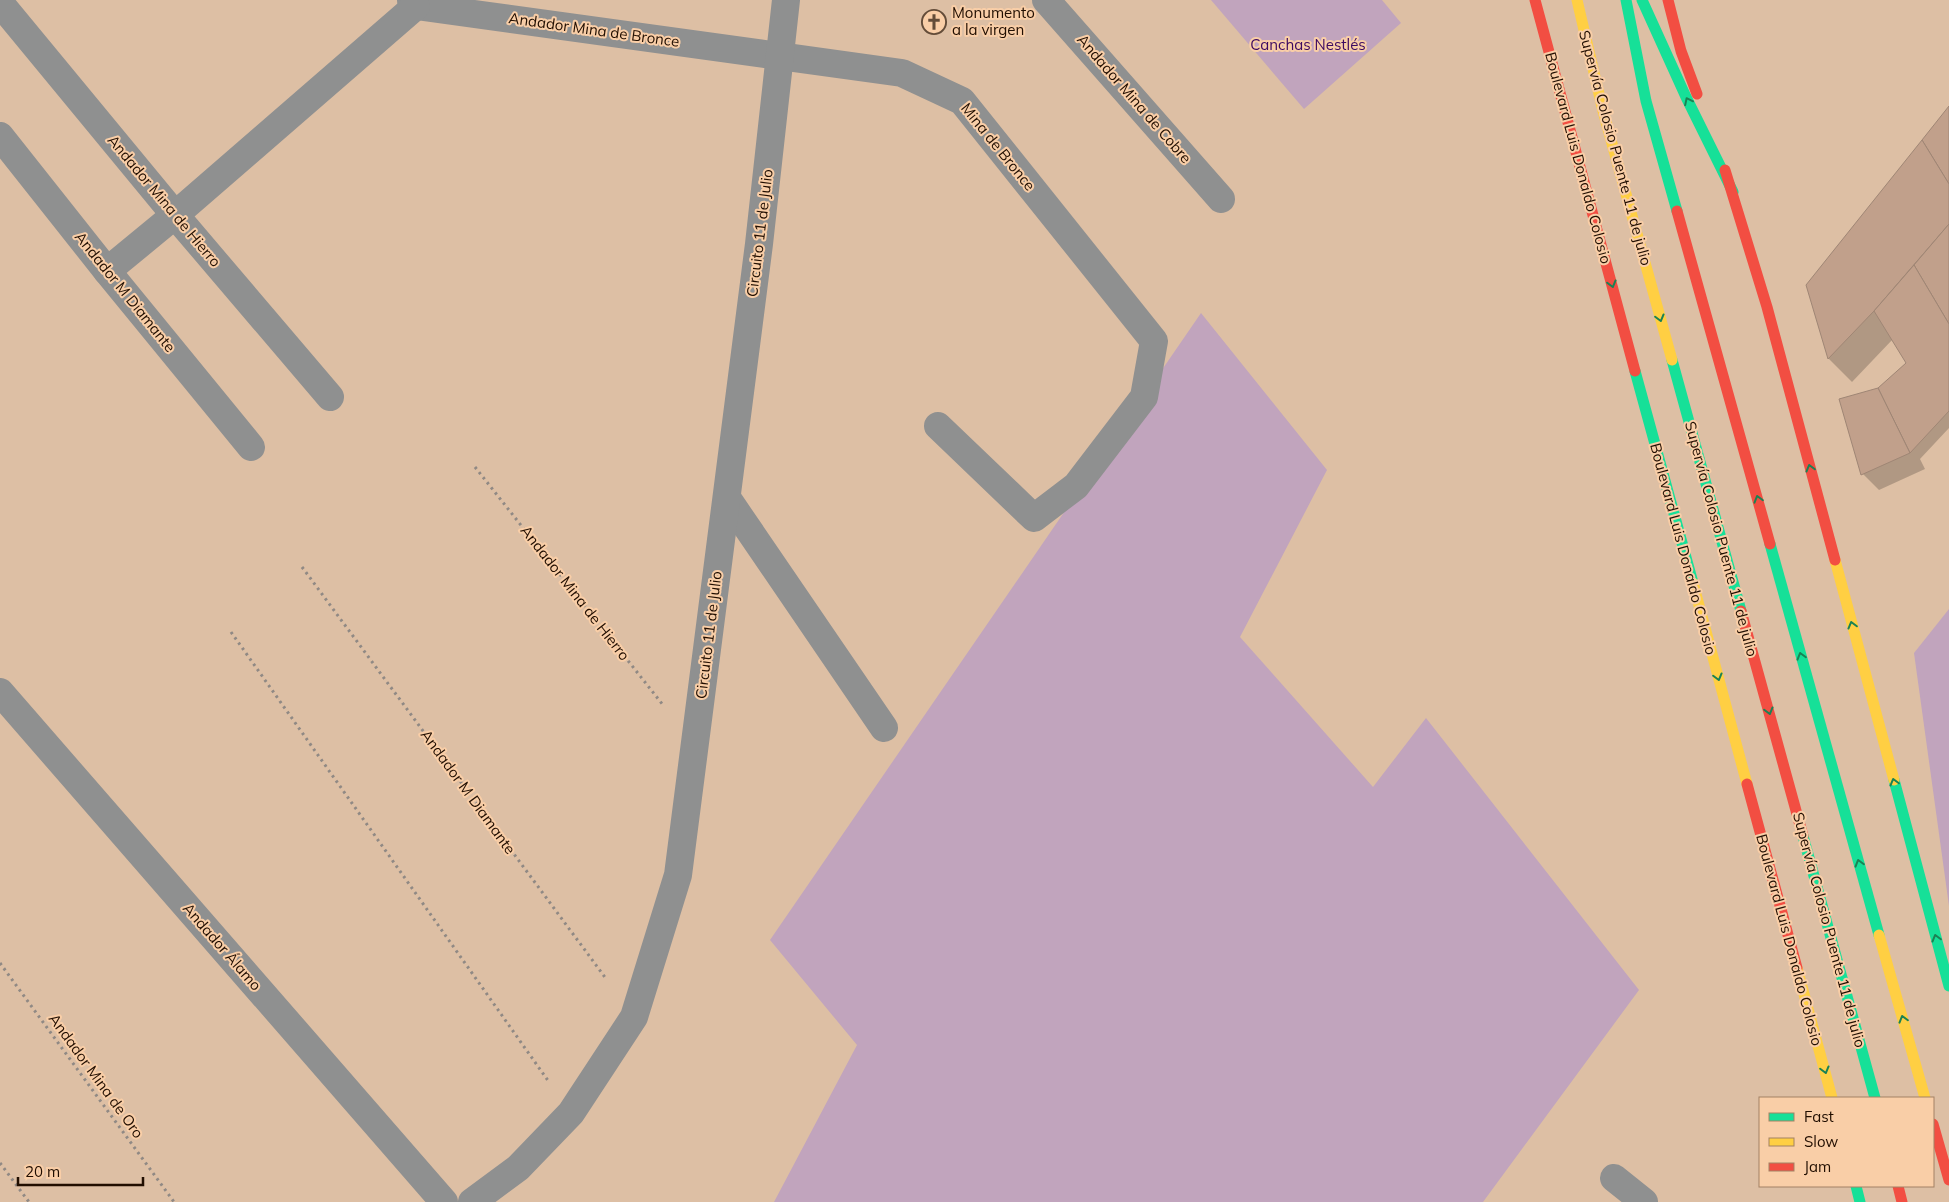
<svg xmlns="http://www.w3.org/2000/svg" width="1949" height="1202" viewBox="0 0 1949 1202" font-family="Mulish,sans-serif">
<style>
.green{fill:#c1a4bd}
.shadow{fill:#0003}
.building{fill:#c1a08b;stroke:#9f8675}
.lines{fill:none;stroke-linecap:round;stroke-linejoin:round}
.path{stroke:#908984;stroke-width:3;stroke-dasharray:2.5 4;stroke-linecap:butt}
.street{stroke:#8f9090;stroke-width:28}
.fast{stroke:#16e098;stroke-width:11}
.slow{stroke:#ffcf43;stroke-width:11}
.jam{stroke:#f24e42;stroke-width:11}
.oneway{stroke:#1b8254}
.labels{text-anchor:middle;stroke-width:4;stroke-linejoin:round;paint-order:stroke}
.poi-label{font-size:15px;fill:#210e00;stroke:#f9cea7;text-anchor:start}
.street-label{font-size:15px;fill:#210e00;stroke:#f9cea7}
.park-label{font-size:15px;fill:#3b0961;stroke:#f9cea7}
</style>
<rect width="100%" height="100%" fill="#ddbfa4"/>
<g class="green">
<path d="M1211,0h171l19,23 -97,86z"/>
<path d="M1201,313l126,157 -87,167 133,150 53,-69 213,272 -156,212h-709l83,-157 -87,-105z"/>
<path d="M1949,609v297l-35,-253z"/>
</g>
<path class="shadow" d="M1949,110v318l-29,31 5,10 -46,21 -16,-16 15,-85 30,-25 -15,-25 -41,43 -23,-23 -22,-74z"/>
<g class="building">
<path d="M1949,106v78l-27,-44z"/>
<path d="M1922,140l27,44v40l-75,87 -46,48 -22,-74z"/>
<path d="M1949,224v100l-35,-59z"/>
<path d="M1914,265l35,59v87l-39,42 -32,-65 28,-25 -32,-52z"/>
<path d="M1878,388l32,65 -49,22 -22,-76z"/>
</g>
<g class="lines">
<g class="path">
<path d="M475,467l188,238"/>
<path d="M302,567l305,413"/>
<path d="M231,632l318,450"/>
<path d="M0,963l174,239"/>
<path d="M0,1163l29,39"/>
</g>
<g class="street">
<path d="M411,0l5,6 486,67 60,28 192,240 -10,56 -68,89 -42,32 -96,-92"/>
<path d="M1046,0l175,199"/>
<path d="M0,3l175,212 155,182"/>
<path d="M0,136l107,135 144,176"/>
<path d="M107,271l68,-56 241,-209"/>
<path d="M727,498l157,230"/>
<path d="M0,692l444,510"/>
<path d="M1614,1178l30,24"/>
<path d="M472,1202l46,-34 53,-55 63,-96 44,-142 81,-631 27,-244"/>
</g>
<g class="fast">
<path d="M1626,0l20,101 31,110"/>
<path d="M1642,0l44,97 47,95"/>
<path d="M1672,360l69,251"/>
<path d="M1635,371l58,212"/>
<path d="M1770,544l109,391"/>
<path d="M1894,780l55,206"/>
<path d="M1803,836l72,262"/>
<path d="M1856,1186l4,16"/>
</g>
<g class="slow">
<path d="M1577,0l26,111 69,249"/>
<path d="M1835,560l59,220"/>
<path d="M1693,583l54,201"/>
<path d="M1879,935l46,163"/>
<path d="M1797,968l35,130"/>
</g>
<g class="jam">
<path d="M1535,0l100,371"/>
<path d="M1668,0l13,51 16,43"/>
<path d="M1725,170l42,137 68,253"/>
<path d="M1677,211l93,333"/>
<path d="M1741,611l62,225"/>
<path d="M1747,784l50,184"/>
<path d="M1933,1124l16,56"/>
<path d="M1898,1186l4,16"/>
</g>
</g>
<defs><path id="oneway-chevron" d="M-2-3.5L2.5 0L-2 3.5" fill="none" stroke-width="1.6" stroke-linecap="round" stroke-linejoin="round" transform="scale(1.25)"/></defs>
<g class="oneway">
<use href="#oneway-chevron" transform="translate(1688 101) rotate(-116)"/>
<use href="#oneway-chevron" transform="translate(1612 284) rotate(75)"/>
<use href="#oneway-chevron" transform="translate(1660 318) rotate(75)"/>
<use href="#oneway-chevron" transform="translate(1810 468) rotate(-105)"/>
<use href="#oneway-chevron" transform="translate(1758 499) rotate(-106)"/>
<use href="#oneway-chevron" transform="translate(1852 625) rotate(-105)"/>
<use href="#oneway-chevron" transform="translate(1801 656) rotate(-106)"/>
<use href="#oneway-chevron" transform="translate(1718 677) rotate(75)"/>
<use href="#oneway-chevron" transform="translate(1769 711) rotate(75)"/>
<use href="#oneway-chevron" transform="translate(1894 782) rotate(-105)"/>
<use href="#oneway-chevron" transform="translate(1859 863) rotate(-106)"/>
<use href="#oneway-chevron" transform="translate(1936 938) rotate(-105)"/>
<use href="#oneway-chevron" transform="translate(1903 1019) rotate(-106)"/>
<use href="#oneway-chevron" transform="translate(1825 1070) rotate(75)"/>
</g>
<defs>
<symbol id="church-ring" viewBox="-11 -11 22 22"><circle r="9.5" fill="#f9cea7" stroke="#634c39" stroke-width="1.5"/><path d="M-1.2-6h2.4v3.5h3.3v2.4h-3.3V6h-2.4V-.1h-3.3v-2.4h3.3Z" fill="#634c39"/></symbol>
</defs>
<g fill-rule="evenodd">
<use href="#church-ring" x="920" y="8" width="28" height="28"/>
</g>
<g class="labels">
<g class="poi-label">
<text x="952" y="18">Monumento<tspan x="952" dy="17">a la virgen</tspan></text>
</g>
<g class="street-label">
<text transform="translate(594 30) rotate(8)" y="5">Andador Mina de Bronce</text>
<text transform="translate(1134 99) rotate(49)" y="5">Andador Mina de Cobre</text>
<text transform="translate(998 147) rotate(51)" y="5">Mina de Bronce</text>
<text transform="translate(1615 148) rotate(75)" y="5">Supervía Colosio Puente 11 de julio</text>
<text transform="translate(1578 158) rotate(75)" y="5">Boulevard Luis Donaldo Colosio</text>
<text transform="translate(164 201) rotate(50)" y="5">Andador Mina de Hierro</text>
<text transform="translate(760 233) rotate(-83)" y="5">Circuito 11 de Julio</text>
<text transform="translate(125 292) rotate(51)" y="5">Andador M Diamante</text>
<text transform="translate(1721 539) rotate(75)" y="5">Supervía Colosio Puente 11 de julio</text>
<text transform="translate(1683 549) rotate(75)" y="5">Boulevard Luis Donaldo Colosio</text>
<text transform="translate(575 593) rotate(52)" y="5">Andador Mina de Hierro</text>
<text transform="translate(709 635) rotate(-83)" y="5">Circuito 11 de Julio</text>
<text transform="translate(468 792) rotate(54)" y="5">Andador M Diamante</text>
<text transform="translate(1829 930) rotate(75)" y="5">Supervía Colosio Puente 11 de julio</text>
<text transform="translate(1789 940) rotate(75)" y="5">Boulevard Luis Donaldo Colosio</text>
<text transform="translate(222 947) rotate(49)" y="5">Andador Álamo</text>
<text transform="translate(96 1076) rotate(54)" y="5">Andador Mina de Oro</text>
</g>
<g class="park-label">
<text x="1308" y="50">Canchas Nestlés</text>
</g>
</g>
<rect x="1759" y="1097" width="175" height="90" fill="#f9cea7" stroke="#a38164"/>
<rect x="1769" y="1113" width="25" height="8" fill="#16e098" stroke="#a38164"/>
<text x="1804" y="1122" font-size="15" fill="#210e00">Fast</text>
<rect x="1769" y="1138" width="25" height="8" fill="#ffcf43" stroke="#a38164"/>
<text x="1804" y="1147" font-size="15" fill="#210e00">Slow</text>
<rect x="1769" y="1163" width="25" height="8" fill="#f24e42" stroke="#a38164"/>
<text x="1804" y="1172" font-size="15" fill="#210e00">Jam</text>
<path d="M18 1177v8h125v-8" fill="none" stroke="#210e00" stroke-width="2.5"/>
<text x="25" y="1177" font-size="15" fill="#210e00" stroke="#f9cea7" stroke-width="4" paint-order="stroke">20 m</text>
</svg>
